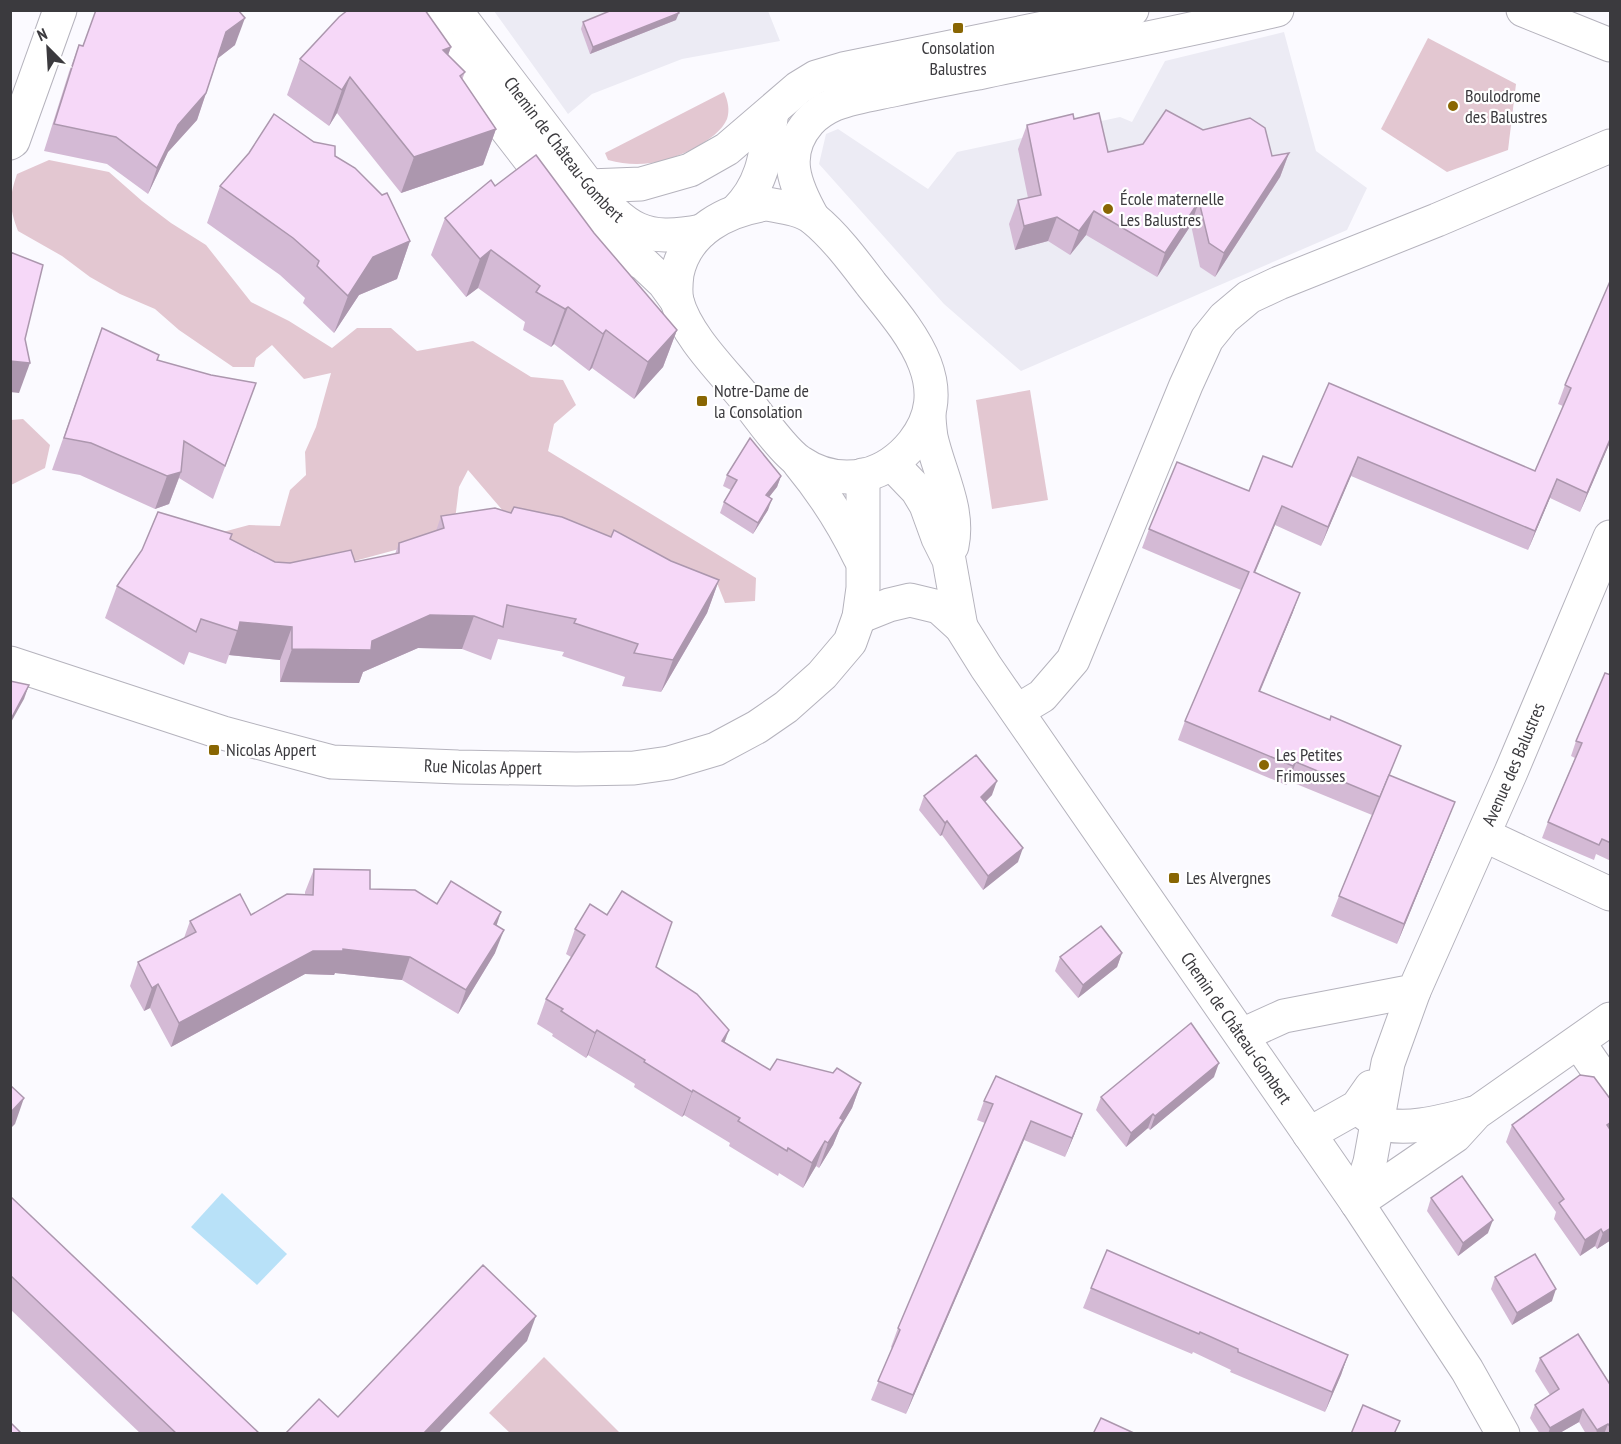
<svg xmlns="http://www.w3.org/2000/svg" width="1621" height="1444" viewBox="0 0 1621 1444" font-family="'PT Sans Narrow',sans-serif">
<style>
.built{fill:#ecebf4}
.green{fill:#e3c7d1}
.water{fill:#b8e1f8}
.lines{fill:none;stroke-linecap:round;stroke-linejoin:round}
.minor-casing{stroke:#b5b3bd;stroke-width:35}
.minor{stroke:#fff;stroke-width:33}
.wall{fill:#d4bad5}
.shaded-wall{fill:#ac97ae}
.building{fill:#f6d8f8;stroke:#ac97ae;stroke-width:1.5}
.poi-dot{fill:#896603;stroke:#fff;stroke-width:2}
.labels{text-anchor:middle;stroke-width:4.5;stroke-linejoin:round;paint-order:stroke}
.poi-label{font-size:18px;fill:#3b3a3e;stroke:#fff;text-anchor:start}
.street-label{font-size:18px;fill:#3b3a3e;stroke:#fff}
</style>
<rect width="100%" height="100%" fill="#fbfaff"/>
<g class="built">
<path d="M494,11h274l12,30 -98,18 -90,35 -24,20z"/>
<path d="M1284,32l32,119 51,37 -20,42 -326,141 -77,-67 -125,-140 7,-30 12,-5 90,60 29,-37 163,-35 12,5 33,-61z"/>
</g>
<g class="green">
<path d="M1428,38l88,46 -8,66 -61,22 -66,-43z"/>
<path d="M724,92c4,9 6,18 3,27 -9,22 -55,42 -76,44 -15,2 -28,1 -43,-3l-3,-7z"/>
<path d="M49,160l60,12 33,29 29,22 35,22 45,57 38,19 43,27 25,-20h34l26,23 56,-10 58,36 32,3 13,25 -22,19 -6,27 208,127 -1,23 -30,2 -8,-20 -177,-70 -36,-1 -36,-42 -9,17 -5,41 -55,21 -63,17 -73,7 -40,-41 26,-7 31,1 10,-36 16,-15 -1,-23 11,-25 15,-54 -27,6 -32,-34 -16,13 -2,9h-21l-54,-37 -24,-21 -35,-15 -30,-17 -28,-21 -44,-25c-9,-24 -9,-33 -1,-57z"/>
<path d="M1030,390l18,110 -56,9 -16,-109z"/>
<path d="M23,419l27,26 -5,23 -34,17v-65z"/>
<path d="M544,1357l76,76h-110l-21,-20z"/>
</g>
<path class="water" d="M222,1193l65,61 -30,31 -66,-58z"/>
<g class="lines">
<defs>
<g id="minor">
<path d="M419,10l19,31 128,165 25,26 22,15 31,17 20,19 13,18"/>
<path id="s1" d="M455,10l134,176c38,43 54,57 113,45"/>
<path d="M1523,10l87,35"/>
<path d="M10,143l3,-2 47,-131"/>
<path d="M589,186l52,-2 49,-14 37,-21 71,-61 18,-11 27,-8 289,-59"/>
<path d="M767,204c16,3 35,5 47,15 21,17 41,44 57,65 36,45 88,101 42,159 -13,16 -28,27 -48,32 -23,5 -46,0 -65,-13 -16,-10 -43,-48 -56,-65 -22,-27 -58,-62 -67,-96 -2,-9 -1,-19 0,-27 9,-44 50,-64 90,-70z"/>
<path d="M736,211c29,-28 30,-61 36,-99"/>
<path d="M813,218c-18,-32 -32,-64 -4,-96 7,-8 17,-14 26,-18 19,-7 39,-10 58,-14 28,-6 57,-12 85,-17 100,-21 200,-40 299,-63"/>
<path d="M929,414c0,8 1,16 2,23 8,36 29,72 21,109"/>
<path d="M799,463c24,29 44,60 61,95"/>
<path d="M892,464l25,26 9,15 12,33 11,22 12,67"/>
<path id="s2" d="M859,617l30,-12 21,-5 29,7 22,20 25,40 371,536 110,167 36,64"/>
<path id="s3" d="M10,663l213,70 109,29 126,5 118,2 58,-1 35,-5 47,-14 41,-22 29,-20 36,-32 28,-33 9,-25 4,-29v-113"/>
<path d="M1017,711l25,-15 31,-36 113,-275 21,-46 17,-21 25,-21 30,-14 158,-63 173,-74"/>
<path d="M1484,835l126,59"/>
<path id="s4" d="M1242,1035l42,-19 130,-25 97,-219 99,-235"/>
<path d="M1579,1043l31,45"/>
<path d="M1360,1110c5,3 10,8 16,11 25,13 72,-1 98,-8"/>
<path d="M1309,1134l48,-27 14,-20"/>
<path d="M1357,1203l98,-67 21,-23 134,-94"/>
<path d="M1357,1203l13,-41 18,-99 26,-72"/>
</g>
</defs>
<use href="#minor" class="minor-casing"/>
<use href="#minor" class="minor"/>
</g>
<g class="wall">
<path d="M676,20l-86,34 -9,-25 2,-7z"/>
<path d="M79,45l4,1 152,-1 -17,13 -21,62 -29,32 -20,42 -41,-30 -63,-13 25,-79z"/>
<path d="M451,47l-3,8 17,17 -3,8 34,49 -13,36 -82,28 -64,-80 -8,13 -42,-31 13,-36z"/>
<path d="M1074,119l34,33 95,-22 69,26 17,-3 -9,24 -65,100 -15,-10 -9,-42 -34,52 -71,-42 -16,20 -22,-14 -33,9 -6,-26 9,-24 10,-2 -10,-49 9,-24z"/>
<path d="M314,142l21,14 75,85 -13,38 -38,16 -25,38 -31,-30 2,-5 -25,-23 -73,-52 13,-37z"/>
<path d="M445,218l149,15 83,97 -14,37 -29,32 -42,-31 -3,3 -35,-27 -3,3 -28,-17 2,-8 -47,-34 -12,9 -35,-42z"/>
<path d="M1611,279v161l-31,72 -30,-14 -22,52 -177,-74 -30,70 -46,-21 -20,48 38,39 -33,80 130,83 57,47 -50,122 -66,-28 8,-20 33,-81 -83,-34 -3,4 -108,-45 7,-19 56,-131 -99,-42 7,-19 100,-38 43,-24 37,-84 206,88 28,-65 -5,-2 7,-19z"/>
<path d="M102,328l55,32 87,56 -31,83 -34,-21 -10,26 -14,5 -75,-34 -28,-5z"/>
<path d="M727,475l54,1 -4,11 -8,10 -1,13 -15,24 -33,-21 4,-11 7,-12 -8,-4z"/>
<path d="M441,516l230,45 48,19 -12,33 -46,79 -39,-6 3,-9 -63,-21 2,-4 -66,-13 -7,21 -29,-11 -44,-1 -55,24 -4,11 -79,-1v-22l-51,-5 -3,9 -37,-12 -5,13 -79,-47 12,-32 113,-47 45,23h80l40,-8 4,-11 37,-12z"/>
<path d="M1611,675v186l-15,-7 -2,6 -52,-22 6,-16 27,-64 -4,-2 5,-15z"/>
<path d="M992,795l-7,7 33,60 -35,28 -41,-55 -2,1 -21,-26 5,-14z"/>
<path d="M314,869l56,20 67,15 60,21 -2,28 -37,61 -56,-34 -67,-7 -1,2 -29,-1 -134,73 -21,-39 -6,3 -14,-25 8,-24 46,-24 6,-17 61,-6 54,-20v-3z"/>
<path d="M575,929l81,38 69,75 45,28 91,13 -9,25 -12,20 -7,17 -14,23 -3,-2 -13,22 -24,-15 -1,3 -49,-30 1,-3 -46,-28 -2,2 -48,-30 1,-3 -47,-29 -2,3 -34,-22 1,-2 -16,-10 9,-25 25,-42 -5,-3z"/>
<path d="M1122,953l-5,14 -39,31 -23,-27 5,-14z"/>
<path d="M1214,1077l-64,53 -2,-2 -22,19 -30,-37 5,-13z"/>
<path d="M984,1101l91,32 -10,24 -41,-17 -118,274 -35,-14 21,-52 -1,-1 7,-19 87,-205 -8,-3z"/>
<path d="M1512,1125l99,115 -14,9 -2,-3 -15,10 -26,-37 2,-7 -50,-70z"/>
<path d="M10,1196l250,238h-119l-131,-125z"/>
<path d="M1431,1198l57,35 -30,23 -31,-45z"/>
<path d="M1495,1277l57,24 -40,24 -21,-36z"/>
<path d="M1091,1288l257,67 -7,20 -16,37 -95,-40 1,-2 -38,-18 -1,2 -109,-46z"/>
<path d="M1540,1358l71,28v48h-25l-7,-12 -21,12h-18l-10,-16 5,-13 15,-10 -15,-24z"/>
</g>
<g class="shaded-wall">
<path d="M679,13l-3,7 -86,34 3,-7z"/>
<path d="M245,18l-10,27 -18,14 9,-27z"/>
<path d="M451,47l-13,35 5,-32z"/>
<path d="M350,77l-13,36 -8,13 13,-36z"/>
<path d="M206,93l-9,27 -29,32 -20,42 9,-26 21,-43z"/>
<path d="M496,129l-13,36 -82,28 13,-36z"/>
<path d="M1289,153l-9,24 -65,100 9,-24z"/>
<path d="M1199,201l-8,24 -34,52 8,-24z"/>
<path d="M1094,211l-8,24 -16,20 9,-24z"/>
<path d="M1057,217l-9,24 -33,9 9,-24z"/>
<path d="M410,241l-13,38 -38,16 -25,38 14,-37 25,-39z"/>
<path d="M491,250l-13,38 -12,9 14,-38z"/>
<path d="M568,307l-14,37 -3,3 14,-38z"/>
<path d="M606,330l-14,38 -3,3 14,-37z"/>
<path d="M677,330l-14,37 -29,32 14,-37z"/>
<path d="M10,361l20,2 -11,30 -9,-1z"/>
<path d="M1611,437v3l-31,72 7,-19z"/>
<path d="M1358,457l-7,19 -30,70 7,-19z"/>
<path d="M181,472l-12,32 -14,5 12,-33z"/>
<path d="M781,476l-4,11 -15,19 4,-11z"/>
<path d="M1557,479l-7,19 -22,52 7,-19z"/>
<path d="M772,499l-4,11 -15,24 5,-11z"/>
<path d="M1282,506l-7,19 -28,66 7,-19z"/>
<path d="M719,580l-12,33 -46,79 12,-32z"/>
<path d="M1300,593l-7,19 -41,98 7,-19z"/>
<path d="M430,615l44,1 -12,33 -44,-1 -55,24 -4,11 -79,-1 12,-33 80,-8z"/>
<path d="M240,622l52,5 -12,33 -51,-5z"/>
<path d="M29,685l-5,14 -14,25 1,-5z"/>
<path d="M1296,762l-7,19 -3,4 7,-19z"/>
<path d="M997,781l-5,14 -16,16 5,-14z"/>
<path d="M1455,802l-8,20 -50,122 7,-20z"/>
<path d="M947,821l-5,14 -2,1 5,-13z"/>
<path d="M1023,848l-5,14 -35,28 5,-14z"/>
<path d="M501,912l-8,24 1,-12z"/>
<path d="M504,930l-9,23 -37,61 8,-24z"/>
<path d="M343,949l67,8 -8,23 -67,-7 -1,2 -29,-1 -134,73 8,-24 134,-72z"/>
<path d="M1122,953l-5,14 -39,31 5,-13z"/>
<path d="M158,984l-8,24 -6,3 8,-23z"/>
<path d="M597,1030l-9,25 -2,3 9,-25z"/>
<path d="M729,1030l-9,25 2,-14z"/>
<path d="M1219,1063l-5,14 -64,53 5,-14z"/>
<path d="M861,1083l-9,25 -12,20 -7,17 -14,23 9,-25 12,-25z"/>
<path d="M693,1090l-9,25 -2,2 10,-25z"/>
<path d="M24,1098l-9,26 -5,5v-16z"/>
<path d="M1082,1114l-7,19 -10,24 7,-19z"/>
<path d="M1153,1114l-5,14 -22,19 5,-14z"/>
<path d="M1031,1121l-7,19 -118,274 7,-19z"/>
<path d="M1611,1122v12l-4,-9z"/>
<path d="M825,1141l-9,25 -13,22 9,-25z"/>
<path d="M1493,1220l-5,13 -30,23 5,-13z"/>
<path d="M1611,1228v12l-14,9 6,-16z"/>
<path d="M1601,1229l-6,17 -15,10 5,-16z"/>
<path d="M1556,1289l-4,12 -40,24 5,-12z"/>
<path d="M536,1316l-9,25 -89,93h-15z"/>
<path d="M1348,1355l-7,20 -16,37 7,-20z"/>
<path d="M1583,1409l-4,13 -21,12h-10l2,-6z"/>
<path d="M1608,1424l-4,10h-8l1,-4z"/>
</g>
<g class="building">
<path d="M96,10h142l7,8 -19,14 -20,61 -28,32 -21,43 -41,-31 -62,-13 25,-79 4,1z"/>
<path d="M348,10h77l26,37 -8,3 22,22 -5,4 36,53 -82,28 -64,-80 -8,13 -42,-31 39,-42z"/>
<path d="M612,10h65l2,3 -86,34 -10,-25z"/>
<path d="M1166,110l37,20 47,-12 15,10 7,28 17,-3 -65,100 -15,-10 -10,-42 -34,52 -71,-42 -15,20 -22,-14 -33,9 -6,-26 23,-5 -14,-70 46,-11 1,5 25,-6 9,39 35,-8z"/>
<path d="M274,114l40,28 21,4v10l20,12 27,27 5,-2 23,48 -37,16 -25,39 -31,-30 2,-5 -26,-23 -73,-52 29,-33z"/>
<path d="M536,155l58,78 83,97 -29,32 -42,-32 -3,4 -35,-27 -3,2 -29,-17 4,-6 -49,-36 -11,9 -35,-41 46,-38 4,6z"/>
<path d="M10,252l33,13 -18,74 5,24 -20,-2z"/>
<path d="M1611,279v158l-24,56 -30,-14 -22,52 -177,-74 -30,70 -46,-21 -28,66 46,21 -41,98 71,29 1,-4 70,30 -21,51 -84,-35 -3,4 -108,-45 64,-149 -100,-43 28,-67 72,29 14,-35 29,11 37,-84 206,88 36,-83 -6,-3z"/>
<path d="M102,328l57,27 -2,5 54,15 45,8 -31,83 -41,-25 -3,31 -14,4 -76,-33 -27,-5z"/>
<path d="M750,438l31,38 -15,19 6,4 -14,24 -34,-21 13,-22 -10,-5z"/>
<path d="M514,507l48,10 49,20 3,-7 57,31 48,19 -46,80 -39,-7 4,-9 -64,-21 2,-4 -69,-14 -4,22 -29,-11 -44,-1 -58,26 -1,9 -79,-1v-22l-52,-5 -2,9 -37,-12 -5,13 -79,-46 25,-36 16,-38 74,22 -2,5 45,23 15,1 61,-13 4,12 44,-9v-10l45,-15 -3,-12 54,-8 16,5z"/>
<path d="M1605,673l6,2v168l-9,-4 -3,6 -51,-23 34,-79 -6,-2z"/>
<path d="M10,681l19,4 -18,34h-1z"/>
<path d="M976,755l21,26 -16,16 42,51 -35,28 -41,-55 -2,2 -21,-27z"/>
<path d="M1389,775l66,27 -51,122 -65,-28z"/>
<path d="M314,869l56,1v19l45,1 22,14 14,-23 50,31 -7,12 10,6 -38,60 -56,-33 -67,-8v2h-30l-134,72 -21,-39 -6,4 -14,-26 58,-30 -6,-11 50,-27 11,21 36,-21 26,1z"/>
<path d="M622,891l50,31 -16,45 41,27 32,36 -7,11 48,29 7,-11 56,14 4,-5 24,15 -21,35 3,2 -15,23 -3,-2 -13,22 -24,-15 -1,3 -49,-30 2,-3 -47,-28 -1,2 -48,-30 1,-2 -48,-30 -2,3 -34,-22 2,-2 -17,-10 39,-64 -10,-6 15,-25 17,11z"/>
<path d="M1101,926l21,27 -39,32 -23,-28z"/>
<path d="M1191,1023l28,40 -64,53 -2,-2 -22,19 -30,-36z"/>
<path d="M1580,1075l14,2 17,23v22l-4,3 4,6v97l-8,5 -2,-4 -16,11 -26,-37 5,-4 -52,-74z"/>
<path d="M996,1076l86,38 -10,24 -41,-17 -118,274 -35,-14 22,-51 -2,-2 95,-224 -9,-3z"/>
<path d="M10,1085l14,13 -14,15z"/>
<path d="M1462,1176l31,44 -30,23 -32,-45z"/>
<path d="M10,1196l250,238h-83l-167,-159z"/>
<path d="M1107,1250l241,105 -16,37 -94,-40v-3l-38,-17 -1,2 -108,-46z"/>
<path d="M1535,1254l21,35 -39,24 -22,-36z"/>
<path d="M483,1265l53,51 -113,118h-138l34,-35 19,18z"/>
<path d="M1578,1334l33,52v42l-3,-4 -11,6 -14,-21 -33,19 -15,-23 24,-16 -19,-31z"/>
<path d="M1363,1405l37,16 -6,13h-43z"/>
<path d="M1101,1418l35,16h-43z"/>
<path d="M10,1422l12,12h-12z"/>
</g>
<g class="poi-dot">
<rect x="952" y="22" width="12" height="12" rx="3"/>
<circle cx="1453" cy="106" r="6"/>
<circle cx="1108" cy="209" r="6"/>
<rect x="696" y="395" width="12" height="12" rx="3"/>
<rect x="208" y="744" width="12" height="12" rx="3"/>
<circle cx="1264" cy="765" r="6"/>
<rect x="1168" y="872" width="12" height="12" rx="3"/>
</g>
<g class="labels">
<g class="poi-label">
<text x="958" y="54" text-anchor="middle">Consolation<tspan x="958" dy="21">Balustres</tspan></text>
<text x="1465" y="102">Boulodrome<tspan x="1465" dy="21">des Balustres</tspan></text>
<text x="1120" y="205">École maternelle<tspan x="1120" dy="21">Les Balustres</tspan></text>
<text x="714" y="397">Notre-Dame de<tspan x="714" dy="21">la Consolation</tspan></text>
<text x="226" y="756">Nicolas Appert</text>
<text x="1276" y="761">Les Petites<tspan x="1276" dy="21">Frimousses</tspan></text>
<text x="1186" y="884">Les Alvergnes</text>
</g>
<g class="street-label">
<text dy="6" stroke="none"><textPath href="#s1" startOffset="177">Chemin de Château-Gombert</textPath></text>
<text dy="6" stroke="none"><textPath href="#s4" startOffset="426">Avenue des Balustres</textPath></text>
<text dy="6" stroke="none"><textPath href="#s3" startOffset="488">Rue Nicolas Appert</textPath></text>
<text dy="6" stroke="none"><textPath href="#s2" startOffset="600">Chemin de Château-Gombert</textPath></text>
</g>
</g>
<rect width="1621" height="1444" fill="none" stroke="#3b3a3e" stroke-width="24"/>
<g transform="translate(48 48) rotate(336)" stroke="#ffffff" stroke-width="4.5" paint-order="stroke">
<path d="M0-4.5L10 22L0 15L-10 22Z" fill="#3b3a3e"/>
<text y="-9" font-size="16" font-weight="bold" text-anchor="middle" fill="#3b3a3e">N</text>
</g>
</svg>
